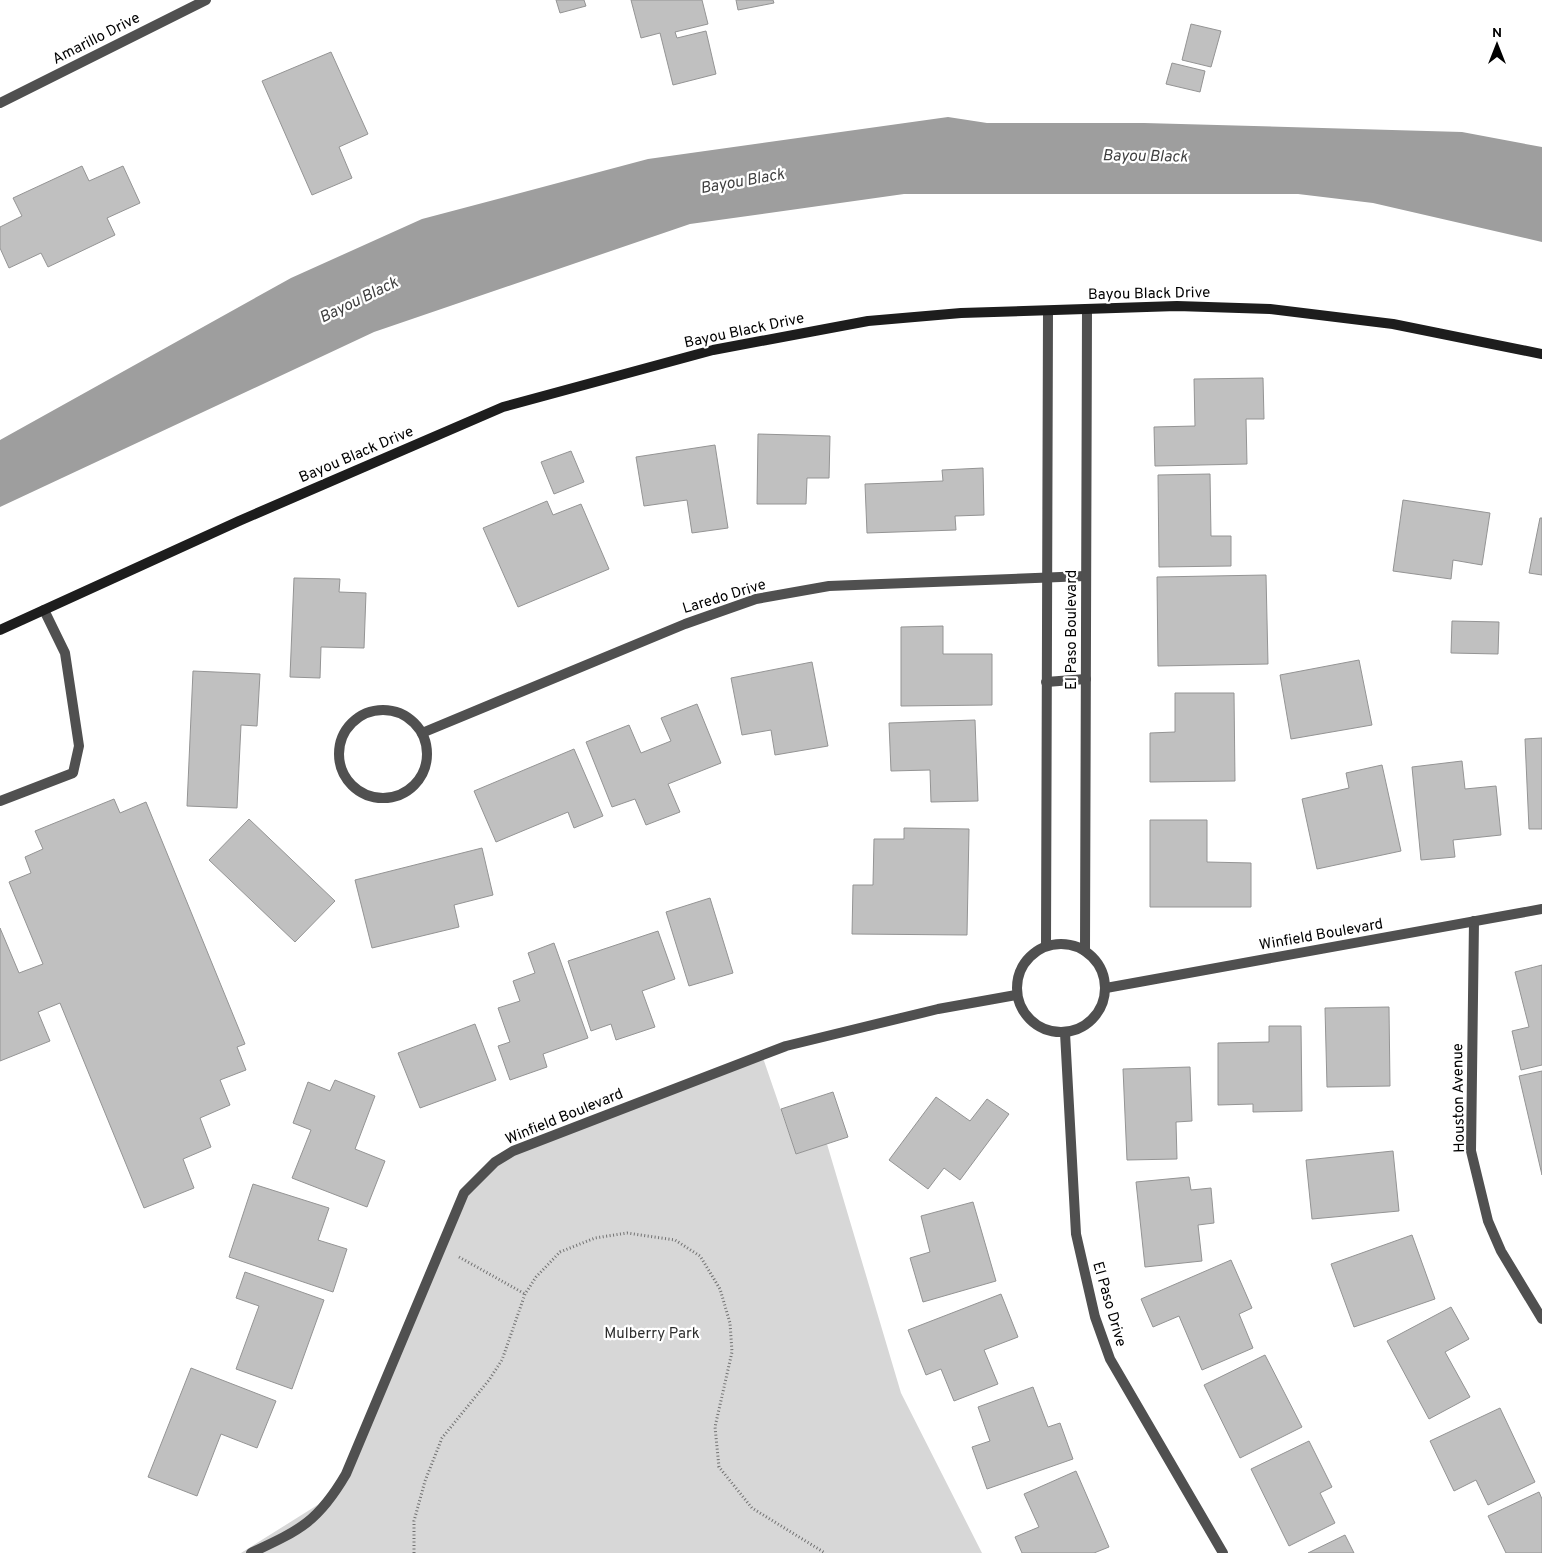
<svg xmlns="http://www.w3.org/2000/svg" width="1542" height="1553" viewBox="0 0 1542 1553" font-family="Overpass,sans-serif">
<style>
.green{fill:#d7d7d7}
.water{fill:#9e9e9e}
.building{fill:#c0c0c0;stroke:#949494}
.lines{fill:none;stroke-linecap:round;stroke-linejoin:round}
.path{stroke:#727272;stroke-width:3;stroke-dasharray:1 2.5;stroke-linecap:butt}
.service{stroke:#505050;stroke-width:10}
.minor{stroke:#505050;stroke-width:10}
.secondary{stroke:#1d1d1d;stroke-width:10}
.labels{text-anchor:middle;stroke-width:4.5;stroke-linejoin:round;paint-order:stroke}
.street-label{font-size:15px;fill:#000;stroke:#fff}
.park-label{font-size:15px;fill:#2e2e2e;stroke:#fff}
.water-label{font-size:16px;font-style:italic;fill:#3f3f3f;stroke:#fff}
</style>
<rect width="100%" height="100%" fill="#fff"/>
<path class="green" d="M762,1055l34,99 31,-10 74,249 81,160h-741l94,-59 129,-301 49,-42z"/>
<path class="water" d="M948,117l39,6h157l318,9 80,15v95l-169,-39 -75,-9h-394l-214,30 -316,108 -374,175v-67l291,-162 131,-59 226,-60z"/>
<g class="building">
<path d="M556,0h28l2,6 -26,7z"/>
<path d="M631,0h71l6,24 -33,8 2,6 29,-7 10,43 -43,11 -13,-52 -19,5z"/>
<path d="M736,0h37l1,3 -36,7z"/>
<path d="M1191,24l30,7 -10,36 -29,-7z"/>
<path d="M331,52l37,82 -29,13 13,31 -40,17 -50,-114z"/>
<path d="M1172,63l33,8 -5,21 -34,-8z"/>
<path d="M82,166l7,15 34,-15 17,37 -33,15 8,17 -67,32 -7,-14 -32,15 -9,-20v-21l22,-11 -9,-18z"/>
<path d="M1263,378l1,41h-18l1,45 -92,2 -1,-39 41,-1 -1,-47z"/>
<path d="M758,434l72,2 -1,42h-22l-1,26h-49z"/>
<path d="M715,445l13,83 -36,5 -5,-33 -43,6 -8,-49z"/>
<path d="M571,451l13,31 -30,12 -13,-32z"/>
<path d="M983,468l1,47 -29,1 1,14 -89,3 -2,-49 78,-3 -1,-11z"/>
<path d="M1210,474l1,62h20v30l-72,1 -1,-92z"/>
<path d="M1403,500l87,13 -8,52 -29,-5 -2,19 -58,-8z"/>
<path d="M547,501l6,14 28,-11 28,65 -91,38 -35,-79z"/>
<path d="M1540,518h2v57l-13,-2z"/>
<path d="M1266,575l2,89 -110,2 -1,-89z"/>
<path d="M294,578l46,1 -1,13 27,1 -2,55 -43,-1 -1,31 -30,-1z"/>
<path d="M1452,621l47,1 -1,32 -47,-1z"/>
<path d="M943,626v28h49v51l-91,1v-79z"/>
<path d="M1359,660l13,65 -81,14 -11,-64z"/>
<path d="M812,662l16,84 -53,9 -4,-25 -29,5 -11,-57z"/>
<path d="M193,671l67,3 -3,52 -16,-1 -4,83 -50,-2z"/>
<path d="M1175,693h59l1,88 -85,1v-49l25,-1z"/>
<path d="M697,704l24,59 -53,21 12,28 -34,13 -11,-26 -23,8 -26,-65 43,-17 12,28 30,-12 -10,-23z"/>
<path d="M975,720l3,81 -47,1 -1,-32 -39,1 -2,-48z"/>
<path d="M1542,738v91h-13l-4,-90z"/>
<path d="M574,749l29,67 -29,12 -6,-16 -72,30 -22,-51z"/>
<path d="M1462,761l3,28 31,-3 5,49 -48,5 2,17 -34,3 -9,-93z"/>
<path d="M1382,765l19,86 -84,18 -15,-70 47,-11 -3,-15z"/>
<path d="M114,799l6,14 26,-11 99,242 -8,3 9,23 -26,10 10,25 -30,13 11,29 -28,12 11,29 -50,20 -84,-205 -22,9 12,29 -50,20v-133l19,45 24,-9 -34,-82 22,-9 -6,-16 18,-8 -8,-18z"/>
<path d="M249,819l86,82 -40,41 -86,-82z"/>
<path d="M1150,820h57v42l44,1v44h-101z"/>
<path d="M904,828l65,1 -2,106 -115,-1 1,-49h20l1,-46h30z"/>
<path d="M482,848l11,47 -39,10 5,22 -87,21 -17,-68z"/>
<path d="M710,898l23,75 -44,13 -23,-74z"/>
<path d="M658,931l17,48 -33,12 13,36 -39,13 -5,-16 -20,7 -23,-70z"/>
<path d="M554,943l34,95 -45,16 4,13 -37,13 -12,-34 12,-4 -12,-34 22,-7 -7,-20 22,-8 -7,-20z"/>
<path d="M1542,965v100l-21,5 -9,-39 17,-4 -14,-55z"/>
<path d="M1389,1007l1,79 -63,1 -2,-79z"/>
<path d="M475,1024l21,56 -76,28 -22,-55z"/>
<path d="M1269,1026h32l1,85 -49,1v-8l-35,1v-62l51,-1z"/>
<path d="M1190,1067l2,54 -16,1 1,37 -50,1 -4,-91z"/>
<path d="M1542,1071v104l-23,-99z"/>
<path d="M335,1080l40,16 -20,53 30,12 -18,46 -75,-29 19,-48 -18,-7 15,-41 22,9z"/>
<path d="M833,1092l15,45 -52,17 -15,-45z"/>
<path d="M936,1097l34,24 17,-22 22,15 -49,66 -16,-12 -16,21 -39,-29z"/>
<path d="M1393,1151l6,60 -87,8 -6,-59z"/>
<path d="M1189,1177l2,13 20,-2 3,35 -16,2 4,36 -57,6 -9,-85z"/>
<path d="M253,1184l76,24 -11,32 29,9 -14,43 -104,-35z"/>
<path d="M973,1202l23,79 -73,21 -13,-44 20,-6 -9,-36z"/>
<path d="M1412,1235l23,64 -81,28 -23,-63z"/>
<path d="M1231,1260l21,48 -13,6 14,34 -51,22 -23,-54 -26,11 -12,-28z"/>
<path d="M245,1272l79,28 -32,89 -56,-20 23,-63 -23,-8z"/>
<path d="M1001,1294l17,43 -34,13 14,34 -44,17 -13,-32 -15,6 -18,-45z"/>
<path d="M1451,1307l18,32 -24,13 25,45 -41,22 -42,-78z"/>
<path d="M1265,1355l37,72 -62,31 -36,-73z"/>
<path d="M191,1368l85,33 -19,47 -36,-14 -24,62 -49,-19z"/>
<path d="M1033,1387l15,40 12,-4 13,36 -86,30 -15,-42 18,-6 -12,-34z"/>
<path d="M1500,1408l35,74 -47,23 -12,-25 -22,11 -24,-50z"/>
<path d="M1309,1441l23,46 -12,6 15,30 -46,23 -38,-77z"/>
<path d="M1076,1471l33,76 -15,6h-72l-7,-16 24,-10 -15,-33z"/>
<path d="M1539,1492l3,7v54h-36l-18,-37z"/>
<path d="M1345,1535l9,18h-46z"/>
</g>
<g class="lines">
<g class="path">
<path d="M459,1257l66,37"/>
<path d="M414,1553v-32l11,-40 17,-43 47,-58 13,-20 23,-66 11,-17 24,-25 35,-14 32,-5 48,7 25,16 20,33 10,34 2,29 -17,75 4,40 33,41 73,45"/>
</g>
<path class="service" d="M0,801l73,-28 6,-27 -14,-93 -21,-43"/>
<g class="minor">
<path d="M0,103l206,-103"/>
<path d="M1046,682l40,-3"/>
<circle cx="383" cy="754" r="44"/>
<path d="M422,733l263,-109 71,-25 73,-13 257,-10"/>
<path d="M1474,921l-3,230 17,70 13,30 41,68"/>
<circle cx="1061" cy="988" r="44"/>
<path d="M1046,946l2,-635"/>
<path d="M1085,951l2,-641"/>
<path d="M1106,988l436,-79"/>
<path d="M1065,1033l11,201 19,83 15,42 113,194"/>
<path d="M251,1553c49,-23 67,-31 95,-79l118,-281 31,-31 18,-11 273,-105 152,-37 78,-14"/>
</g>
<path class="secondary" d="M0,630l239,-109 264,-114 210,-57 155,-29 93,-8 216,-7 93,3 123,15 149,30"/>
</g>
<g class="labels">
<g class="street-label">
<text transform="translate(96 38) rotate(-27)" y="5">Amarillo Drive</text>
<text transform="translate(1149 293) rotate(-1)" y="5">Bayou Black Drive</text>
<text transform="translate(744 330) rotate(-12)" y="5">Bayou Black Drive</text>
<text transform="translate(356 454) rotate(-23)" y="5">Bayou Black Drive</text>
<text transform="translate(724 596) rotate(-17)" y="5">Laredo Drive</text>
<text transform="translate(1071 630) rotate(-90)" y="5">El Paso Boulevard</text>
<text transform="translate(1321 934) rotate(-10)" y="5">Winfield Boulevard</text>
<text transform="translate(1458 1098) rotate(-91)" y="5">Houston Avenue</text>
<text transform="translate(564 1116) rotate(-22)" y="5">Winfield Boulevard</text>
<text transform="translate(1110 1304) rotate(74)" y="5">El Paso Drive</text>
</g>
<g class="park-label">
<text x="652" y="1338">Mulberry Park</text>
</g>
<g class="water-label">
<text transform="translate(1145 155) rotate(1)" y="6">Bayou Black</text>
<text transform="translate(742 180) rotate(-10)" y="6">Bayou Black</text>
<text transform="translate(358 299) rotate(-26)" y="6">Bayou Black</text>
</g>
</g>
<g transform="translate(1497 45)" stroke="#ffffff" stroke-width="4" paint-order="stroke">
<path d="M0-4L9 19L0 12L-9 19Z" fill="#000000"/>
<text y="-8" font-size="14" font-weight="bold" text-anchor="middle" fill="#000000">N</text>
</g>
</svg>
